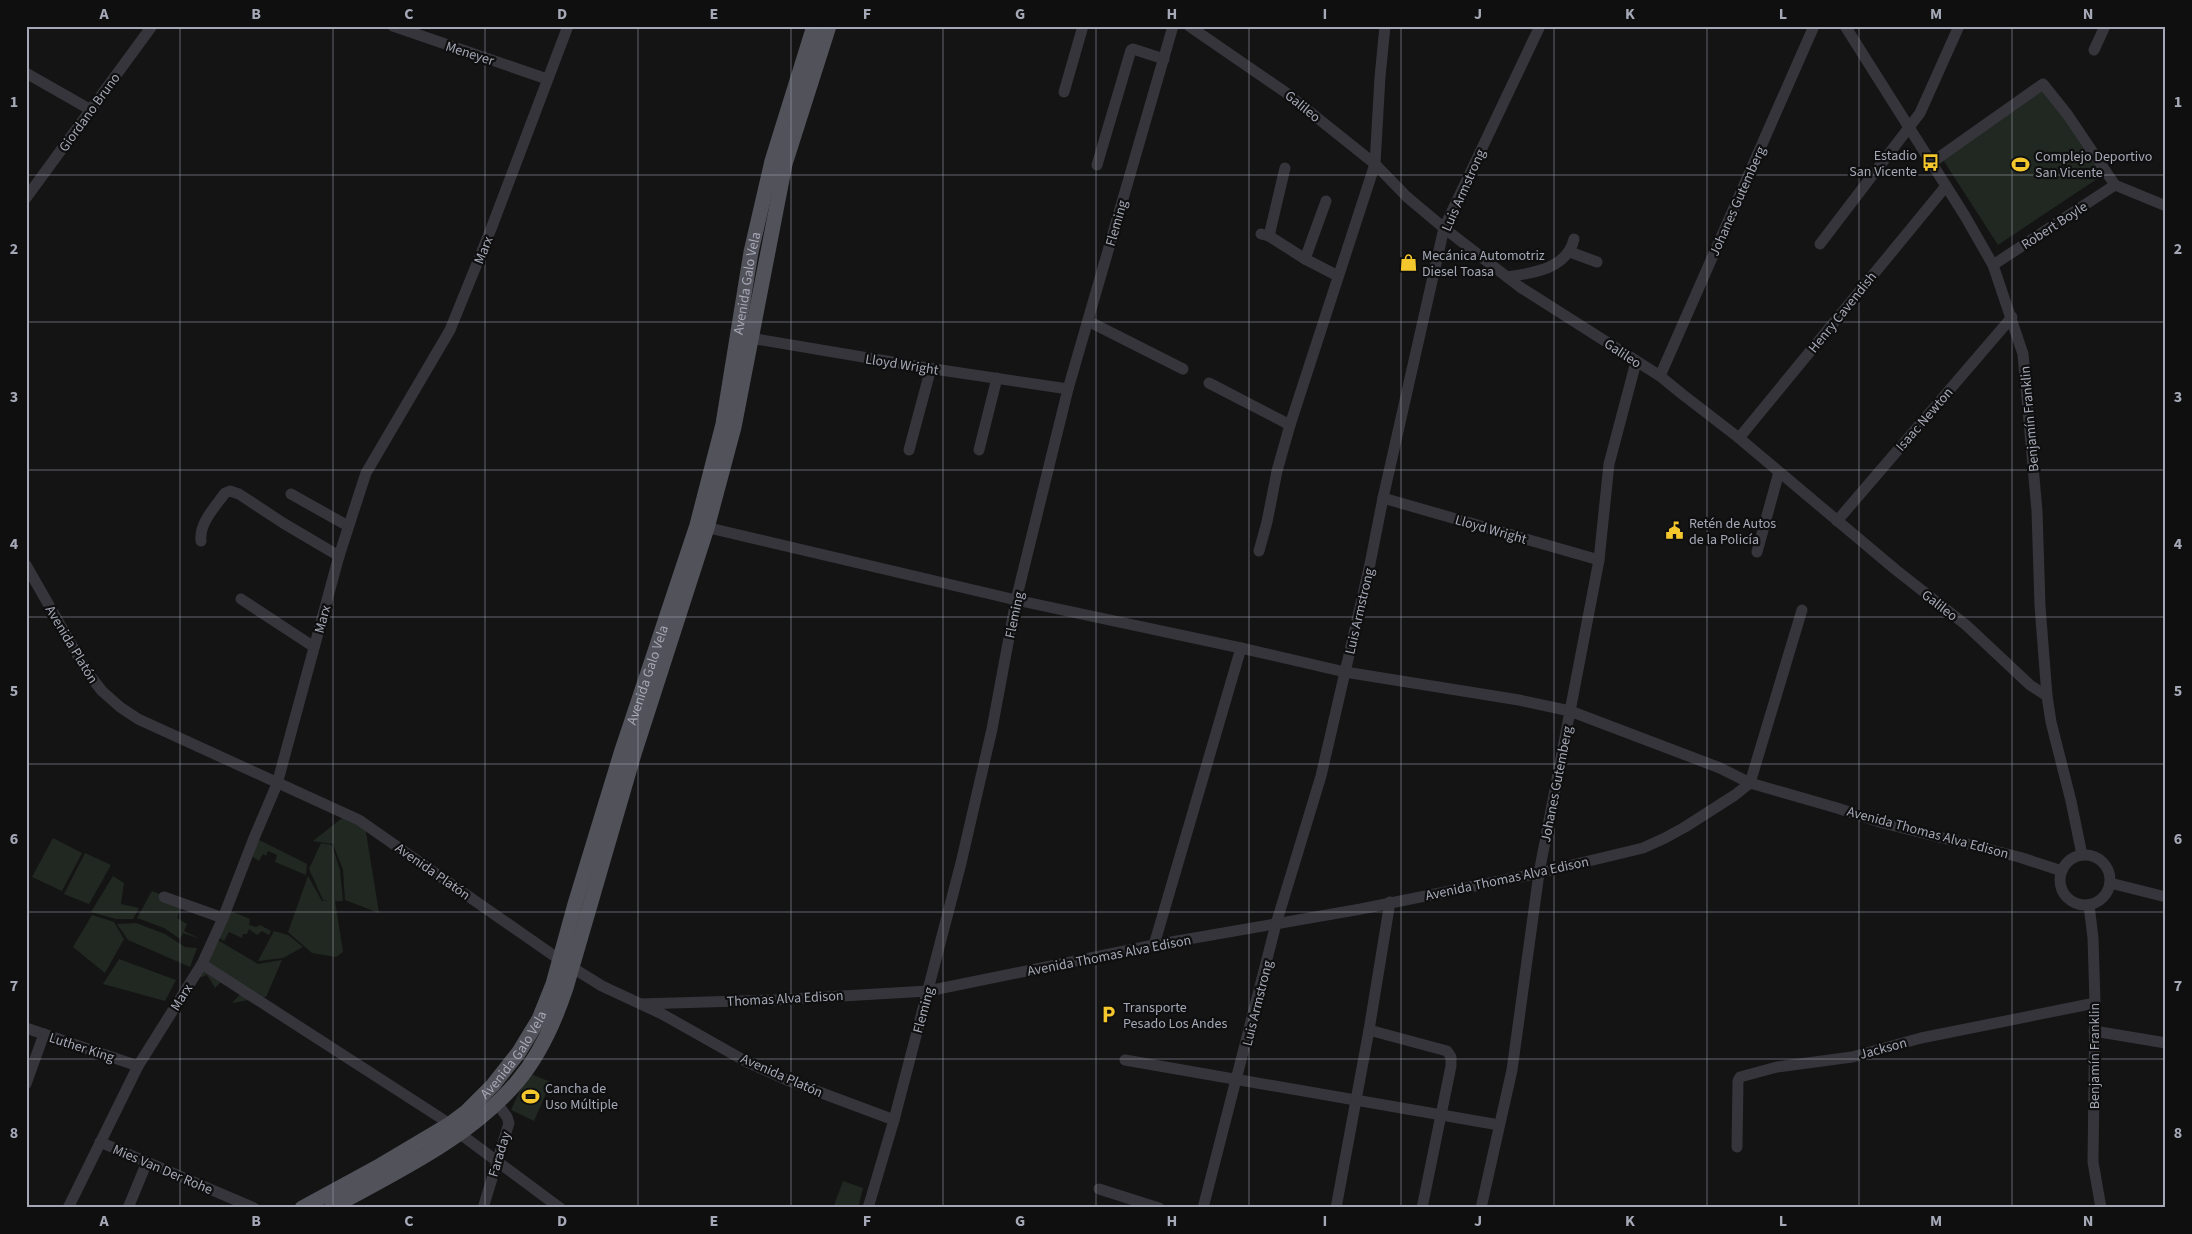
<svg xmlns="http://www.w3.org/2000/svg" width="2192" height="1234" viewBox="0 0 2192 1234" font-family="'Source Sans 3',sans-serif">
<style>
.green{fill:#202821}
.lines{fill:none;stroke-linecap:round;stroke-linejoin:round}
.minor{stroke:#35353b;stroke-width:11}
.major{stroke:#51525a;stroke-width:15}
.grid{fill:none;stroke:#a5a8b6;stroke-width:1;stroke-opacity:0.55}
.labels{text-anchor:middle;stroke-width:4.5;stroke-linejoin:round;paint-order:stroke}
.street-label{font-size:14px;fill:#a5a8b6;stroke:#0f0f10}
.poi-label{font-size:14px;fill:#a5a8b6;stroke:#0f0f10;text-anchor:start}
.neatline{fill:none;stroke:#a5a8b6;stroke-width:2}
.grid-label{font-size:16px;text-anchor:middle;font-weight:bold;fill:#a5a8b6}
</style>
<rect width="100%" height="100%" fill="#141415"/>
<g class="green">
<path d="M2041,82l62,93 -105,70 -60,-93z"/>
<path d="M346,815l19,11 14,87 -34,-13 -2,-30 -10,-26 -20,-3z"/>
<path d="M53,838l29,15 -20,38 -30,-14z"/>
<path d="M255,838l52,26 -1,11 -31,-13 2,-7 -9,-4 -2,5 -3,-2 -4,7 -9,-6z"/>
<path d="M321,843l11,2 8,25 3,31h-8l8,51 -7,5 -24,-4 -24,-21 20,-56 14,25 5,-1h-4l-14,-31z"/>
<path d="M85,853l26,12 -22,39 -25,-10z"/>
<path d="M113,876l11,7 -3,21 18,4 -6,11h-17l-25,-7z"/>
<path d="M152,891l40,15 -11,1 -4,11 10,6 -3,7 16,8 -17,-6 -3,6 -16,-11 -27,-10z"/>
<path d="M226,909l24,10 -1,6 7,2 4,-2 11,6 -2,4 -7,-4 -5,4 -8,-6 -2,5h-4l-1,4 -13,-6 -5,9 -10,-6z"/>
<path d="M92,915l22,7 10,17 -19,34 -32,-26z"/>
<path d="M136,923l29,11 20,13 12,1 -7,19 -62,-27 -11,-16z"/>
<path d="M274,931l14,4 15,12 -20,11 -25,3z"/>
<path d="M216,939l42,25 24,-4 -16,37 -34,6 11,-12 -18,-13 -10,10 -8,-13 -14,5z"/>
<path d="M119,959l57,21 -11,21 -62,-17z"/>
<path d="M528,1073l23,9 -17,39 -23,-11z"/>
<path d="M843,1181l20,7 -5,20h-25z"/>
</g>
<g class="lines">
<g class="minor">
<path d="M393,26l154,53"/>
<path d="M1189,26l96,66 90,72 32,33 37,31 76,59 140,89 22,18 57,44 157,132 70,55 64,60 17,11"/>
<path d="M1845,26l120,190 28,49 30,89 14,157 3,95 7,90 4,26 20,79 11,54"/>
<path d="M2094,50l11,-24"/>
<path d="M26,73l65,37"/>
<path d="M1064,92l19,-66"/>
<path d="M1931,163l112,-79 24,30 48,71"/>
<path d="M1097,165l34,-115 2,-1 31,10"/>
<path d="M2115,185l51,21"/>
<path d="M26,198l126,-172"/>
<path d="M1261,234l8,2 36,23 33,17"/>
<path d="M1269,236l16,-68"/>
<path d="M1820,244l100,-131 39,-87"/>
<path d="M1570,252l27,10"/>
<path d="M1305,259l21,-58"/>
<path d="M1993,265l122,-80"/>
<path d="M1507,277c26,-4 60,-8 67,-38"/>
<path d="M1088,321l95,48"/>
<path d="M744,337l190,32 134,20"/>
<path d="M1660,376l154,-350"/>
<path d="M1209,383l81,42"/>
<path d="M1739,438l207,-252"/>
<path d="M909,450l22,-82"/>
<path d="M979,450l18,-72"/>
<path d="M291,494l57,32"/>
<path d="M1383,498l216,62"/>
<path d="M1837,521l175,-204"/>
<path d="M701,526l315,74 225,48 104,24 174,28 51,11 150,57 30,15 52,-173"/>
<path d="M201,541c-2,-18 14,-34 24,-48l5,-2 9,3 44,29 56,33"/>
<path d="M1259,551l8,-29 10,-51 13,-46 85,-261 5,-87 5,-51"/>
<path d="M1757,552l22,-80"/>
<path d="M26,565l61,107 15,19 18,16 18,12 221,101 201,140 42,26 60,28 85,48 40,18 107,40"/>
<path d="M241,599l73,48"/>
<circle cx="2085" cy="880" r="25"/>
<path d="M2110,883l56,14"/>
<path d="M164,897l59,21"/>
<path d="M2089,905l4,33 2,65 -2,159 8,46"/>
<path d="M1154,945l87,-297"/>
<path d="M202,964l248,160"/>
<path d="M641,1004l133,-4 154,-9 226,-46 207,-36 178,-36 104,-25 22,-10 20,-11 50,-32 15,-12 87,25 46,15 136,34 43,14"/>
<path d="M26,1028l112,38"/>
<path d="M1369,1030l78,21 4,6v9l-29,142"/>
<path d="M2094,1031l72,12"/>
<path d="M1125,1060l374,65"/>
<path d="M26,1084l18,-50"/>
<path d="M459,1133l101,75"/>
<path d="M100,1142l154,66"/>
<path d="M1737,1147l1,-66 2,-4 37,-10 75,-10 69,-19 174,-35"/>
<path d="M1099,1189l60,19"/>
<path d="M68,1208l70,-142 64,-102 21,-46 31,-80 23,-54 62,-228 27,-83 84,-143 41,-101 77,-203"/>
<path d="M128,1208l19,-46"/>
<path d="M483,1208l26,-85 -2,-6 -10,-14"/>
<path d="M868,1208l26,-88 67,-257 31,-134 24,-129 52,-211 105,-363"/>
<path d="M1203,1208l73,-284 45,-148 49,-212 13,-66 61,-270 96,-202"/>
<path d="M1336,1208l33,-178 21,-128"/>
<path d="M1481,1208l31,-138 27,-197 60,-313 10,-96 27,-102"/>
</g>
<g class="major">
<path id="s1" d="M302,1208l79,-43 69,-41 16,-12 27,-27 26,-33 20,-33 14,-35 22,-80 47,-154 75,-225 26,-101 28,-172 21,-91 42,-135"/>
<path d="M331,1208c65,-36 137,-69 186,-126 23,-27 38,-61 49,-94l68,-234 73,-226 27,-101 51,-263 44,-138"/>
</g>
</g>
<path class="grid" d="M180,26v1182M333,26v1182M485,26v1182M638,26v1182M791,26v1182M943,26v1182M1096,26v1182M1249,26v1182M1401,26v1182M1554,26v1182M1707,26v1182M1859,26v1182M2012,26v1182M26,175h2140M26,322h2140M26,470h2140M26,617h2140M26,764h2140M26,912h2140M26,1059h2140"/>
<defs>
<symbol id="bus-bare" viewBox="-9 -9 18 18"><path d="M-5-6H5V4H4V6H2V4H-2V6H-4V4H-5ZM-3.5-4V0h7V-4ZM-3.5 1.2v1.5H-2V1.2ZM2 1.2v1.5H3.5V1.2Z" fill="#f4c72d" stroke="#0f0f10" stroke-width="2.5" paint-order="stroke"/></symbol>
<symbol id="stadium-bare" viewBox="-9 -9 18 18"><path d="M0-5a6.5 5 0 1 0 0 10a6.5 5 0 1 0 0-10ZM-3.5-1.8h7v3.6h-7Z" fill="#f4c72d" stroke="#0f0f10" stroke-width="2.5" paint-order="stroke"/></symbol>
<symbol id="shop-bare" viewBox="-9 -9 18 18"><path d="M-5-2.5h2.3a2.7 3.5 0 0 1 5.4 0H5L5.5 6h-11ZM-1.5-2.5h3a1.5 2.3 0 0 0-3 0Z" fill="#f4c72d" stroke="#0f0f10" stroke-width="2.5" paint-order="stroke"/></symbol>
<symbol id="civic-bare" viewBox="-9 -9 18 18"><path d="M-.6-6.5H3V-4.5H.6V-3L4-1V1h2V6H-6V1h2V-1L-.6-3ZM-1.2 2.5V6h2.4V2.5Z" fill="#f4c72d" stroke="#0f0f10" stroke-width="2.5" paint-order="stroke"/></symbol>
<symbol id="parking-bare" viewBox="-9 -9 18 18"><path d="M-3.5-5.5H1a3.5 3.5 0 0 1 0 7H-1V5.5H-3.5ZM-1-3.4V-.6H.8a1.4 1.4 0 0 0 0-2.8Z" fill="#f4c72d" stroke="#0f0f10" stroke-width="2.5" paint-order="stroke"/></symbol>
</defs>
<g fill-rule="evenodd">
<use href="#bus-bare" x="1918" y="150" width="25" height="25"/>
<use href="#stadium-bare" x="2008" y="152" width="25" height="25"/>
<use href="#shop-bare" x="1396" y="250" width="25" height="25"/>
<use href="#civic-bare" x="1662" y="518" width="25" height="25"/>
<use href="#parking-bare" x="1096" y="1002" width="25" height="25"/>
<use href="#stadium-bare" x="518" y="1084" width="25" height="25"/>
</g>
<g class="labels">
<g class="street-label">
<text transform="translate(470 53) rotate(18)" y="5">Meneyer</text>
<text transform="translate(1303 106) rotate(39)" y="5">Galileo</text>
<text transform="translate(89 112) rotate(-54)" y="5">Giordano Bruno</text>
<text transform="translate(1463 190) rotate(-66)" y="5">Luis Armstrong</text>
<text transform="translate(1737 201) rotate(-66)" y="5">Johanes Gutemberg</text>
<text transform="translate(1116 223) rotate(-74)" y="5">Fleming</text>
<text transform="translate(2054 225) rotate(-33)" y="5">Robert Boyle</text>
<text transform="translate(483 250) rotate(-68)" y="5">Marx</text>
<text dy="5" stroke="none"><textPath href="#s1" startOffset="1075">Avenida Galo Vela</textPath></text>
<text transform="translate(1842 312) rotate(-51)" y="5">Henry Cavendish</text>
<text transform="translate(1623 353) rotate(33)" y="5">Galileo</text>
<text transform="translate(902 364) rotate(9)" y="5">Lloyd Wright</text>
<text transform="translate(1924 419) rotate(-49)" y="5">Isaac Newton</text>
<text transform="translate(2029 419) rotate(-95)" y="5">Benjamín Franklin</text>
<text transform="translate(1491 529) rotate(16)" y="5">Lloyd Wright</text>
<text transform="translate(1940 605) rotate(38)" y="5">Galileo</text>
<text transform="translate(1359 611) rotate(-77)" y="5">Luis Armstrong</text>
<text transform="translate(1014 615) rotate(-78)" y="5">Fleming</text>
<text transform="translate(322 619) rotate(-75)" y="5">Marx</text>
<text transform="translate(72 644) rotate(59)" y="5">Avenida Platón</text>
<text dy="5" stroke="none"><textPath href="#s1" startOffset="670">Avenida Galo Vela</textPath></text>
<text transform="translate(1556 784) rotate(-79)" y="5">Johanes Gutemberg</text>
<text transform="translate(1928 832) rotate(15)" y="5">Avenida Thomas Alva Edison</text>
<text transform="translate(433 871) rotate(35)" y="5">Avenida Platón</text>
<text transform="translate(1507 878) rotate(-12)" y="5">Avenida Thomas Alva Edison</text>
<text transform="translate(1109 955) rotate(-11)" y="5">Avenida Thomas Alva Edison</text>
<text transform="translate(181 997) rotate(-58)" y="5">Marx</text>
<text transform="translate(785 998) rotate(-3)" y="5">Thomas Alva Edison</text>
<text transform="translate(1257 1003) rotate(-76)" y="5">Luis Armstrong</text>
<text transform="translate(923 1010) rotate(-75)" y="5">Fleming</text>
<text transform="translate(82 1047) rotate(18)" y="5">Luther King</text>
<text transform="translate(1883 1048) rotate(-15)" y="5">Jackson</text>
<text dy="5" stroke="none"><textPath href="#s1" startOffset="265">Avenida Galo Vela</textPath></text>
<text transform="translate(2094 1056) rotate(-90)" y="5">Benjamín Franklin</text>
<text transform="translate(782 1075) rotate(24)" y="5">Avenida Platón</text>
<text transform="translate(499 1154) rotate(-73)" y="5">Faraday</text>
<text transform="translate(163 1169) rotate(23)" y="5">Mies Van Der Rohe</text>
</g>
<g class="poi-label">
<text x="1917" y="160" text-anchor="end">Estadio<tspan x="1917" dy="16">San Vicente</tspan></text>
<text x="2035" y="161">Complejo Deportivo<tspan x="2035" dy="16">San Vicente</tspan></text>
<text x="1422" y="260">Mecánica Automotriz<tspan x="1422" dy="16">Diesel Toasa</tspan></text>
<text x="1689" y="528">Retén de Autos<tspan x="1689" dy="16">de la Policía</tspan></text>
<text x="1123" y="1012">Transporte<tspan x="1123" dy="16">Pesado Los Andes</tspan></text>
<text x="545" y="1093">Cancha de<tspan x="545" dy="16">Uso Múltiple</tspan></text>
</g>
</g>
<rect width="2192" height="1234" fill="none" stroke="#0f0f10" stroke-width="55"/>
<rect x="28" y="28" width="2136" height="1178" class="neatline"/>
<g class="grid-label">
<text x="104" y="19">A</text>
<text x="256" y="19">B</text>
<text x="409" y="19">C</text>
<text x="562" y="19">D</text>
<text x="714" y="19">E</text>
<text x="867" y="19">F</text>
<text x="1020" y="19">G</text>
<text x="1172" y="19">H</text>
<text x="1325" y="19">I</text>
<text x="1478" y="19">J</text>
<text x="1630" y="19">K</text>
<text x="1783" y="19">L</text>
<text x="1936" y="19">M</text>
<text x="2088" y="19">N</text>
<text x="14" y="107">1</text>
<text x="2178" y="107">1</text>
<text x="14" y="254">2</text>
<text x="2178" y="254">2</text>
<text x="14" y="402">3</text>
<text x="2178" y="402">3</text>
<text x="14" y="549">4</text>
<text x="2178" y="549">4</text>
<text x="14" y="696">5</text>
<text x="2178" y="696">5</text>
<text x="14" y="844">6</text>
<text x="2178" y="844">6</text>
<text x="14" y="991">7</text>
<text x="2178" y="991">7</text>
<text x="14" y="1138">8</text>
<text x="2178" y="1138">8</text>
<text x="104" y="1226">A</text>
<text x="256" y="1226">B</text>
<text x="409" y="1226">C</text>
<text x="562" y="1226">D</text>
<text x="714" y="1226">E</text>
<text x="867" y="1226">F</text>
<text x="1020" y="1226">G</text>
<text x="1172" y="1226">H</text>
<text x="1325" y="1226">I</text>
<text x="1478" y="1226">J</text>
<text x="1630" y="1226">K</text>
<text x="1783" y="1226">L</text>
<text x="1936" y="1226">M</text>
<text x="2088" y="1226">N</text>
</g>
</svg>
